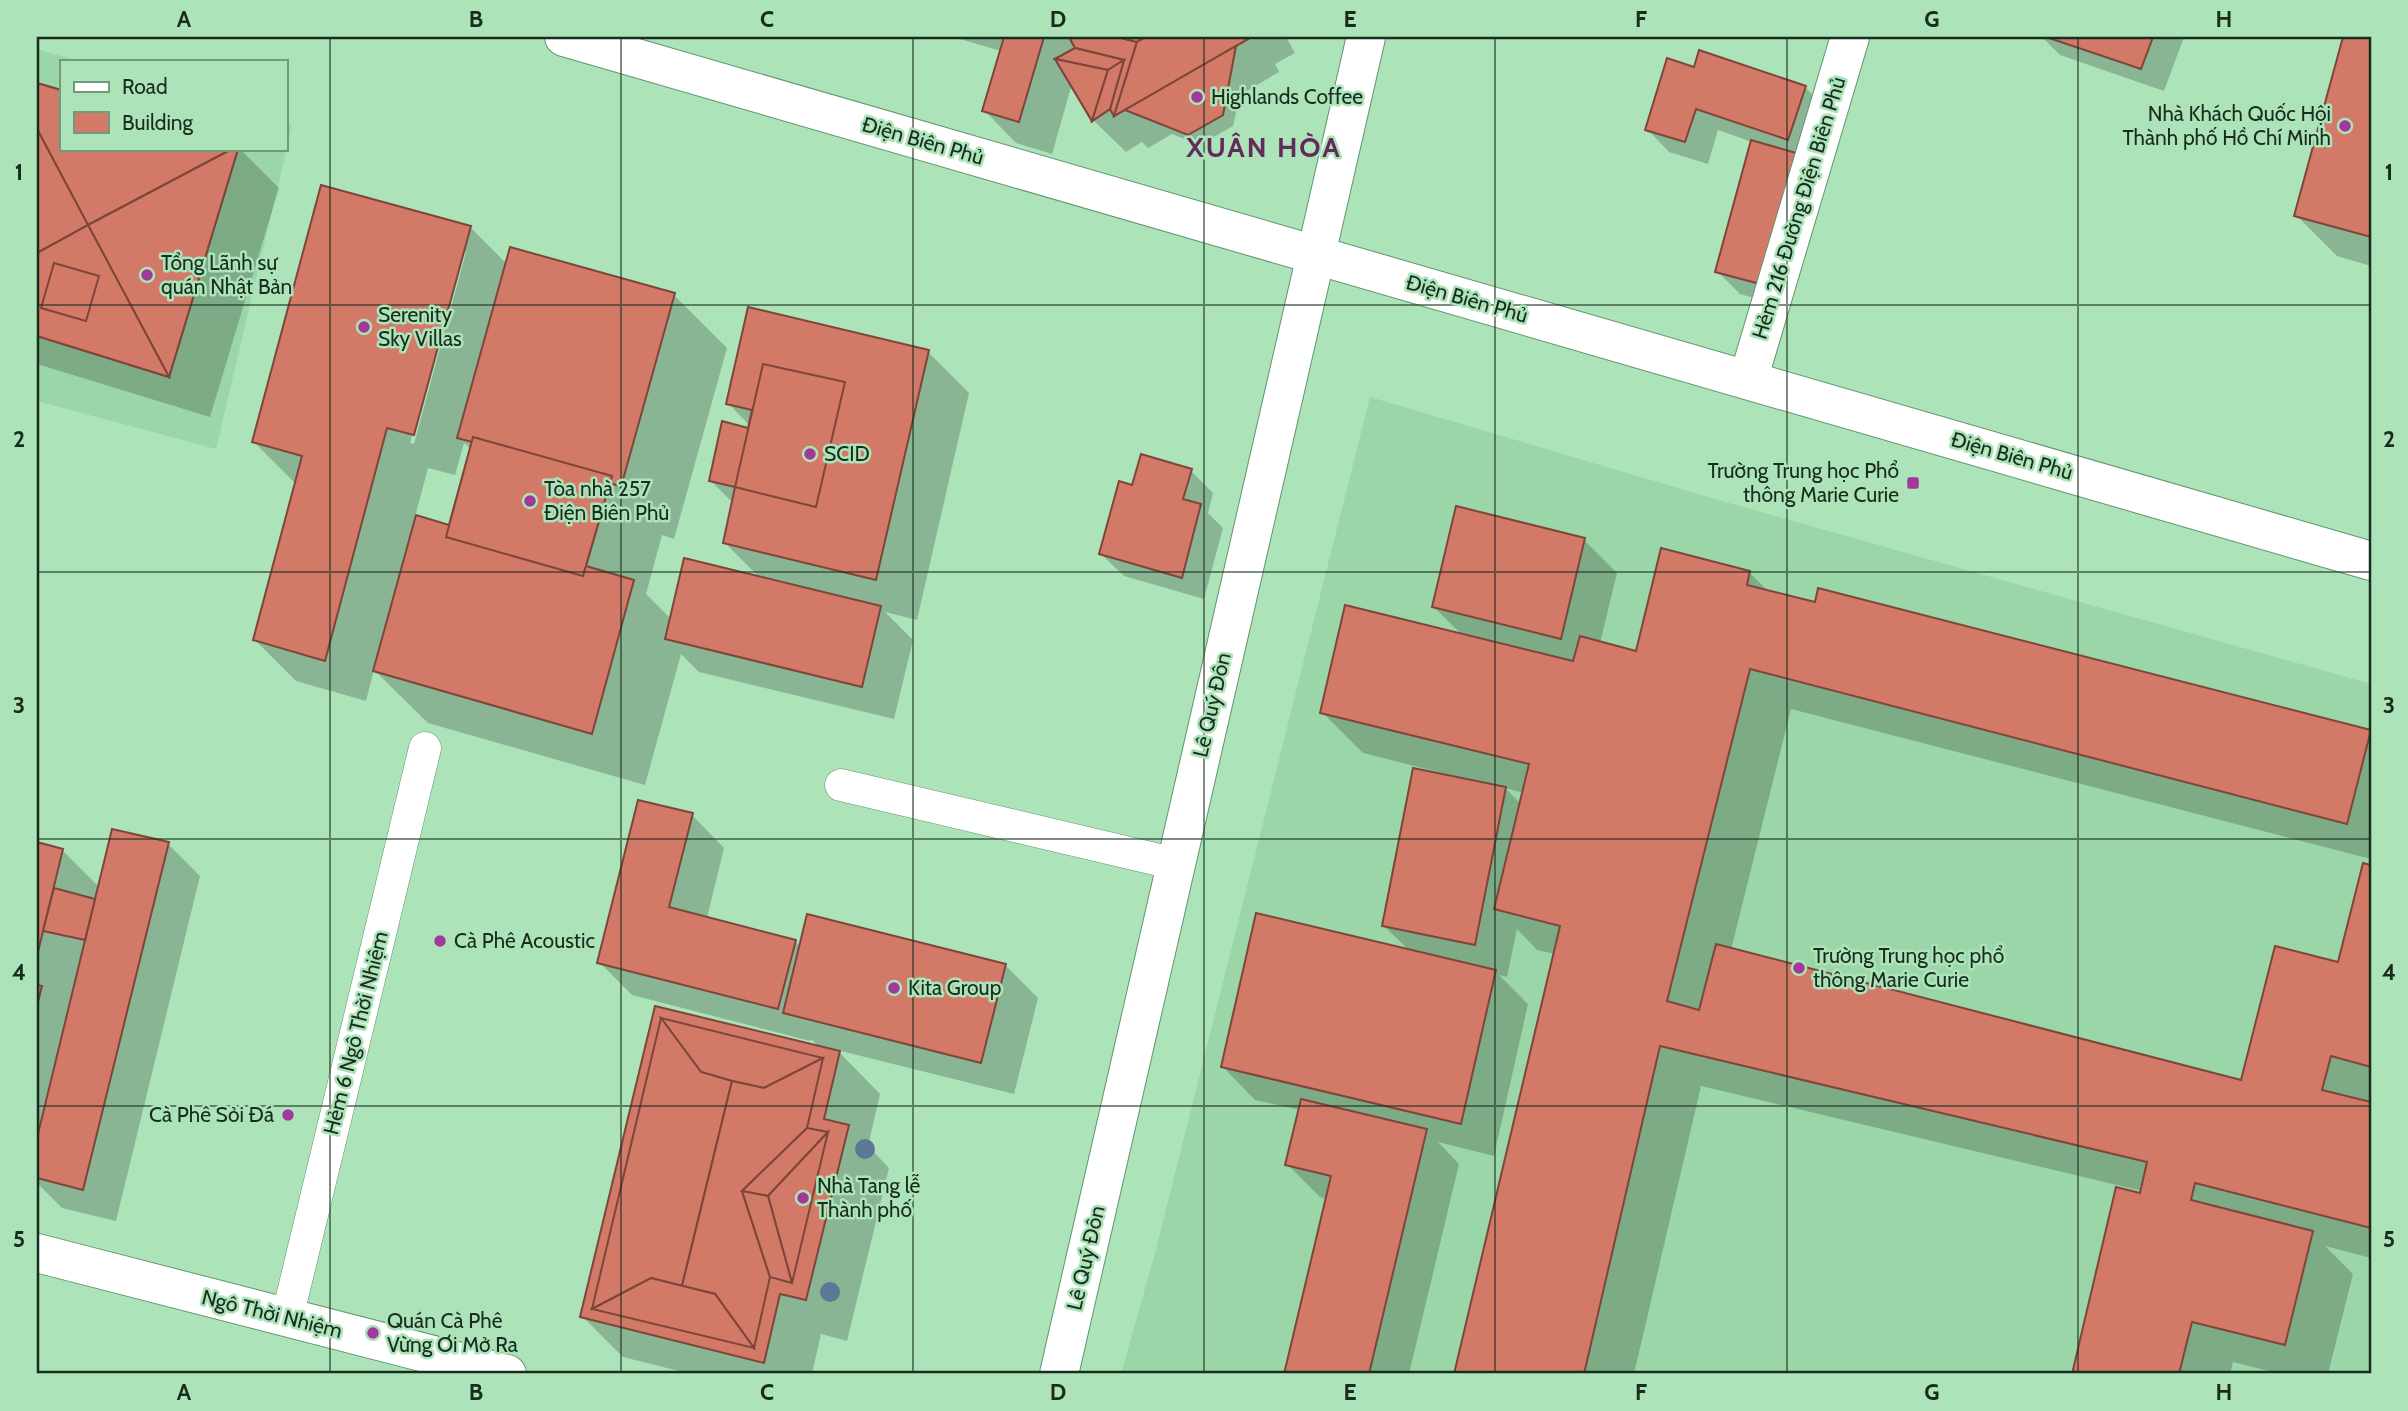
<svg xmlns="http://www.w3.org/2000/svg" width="2408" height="1411" viewBox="0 0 2408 1411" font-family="Cabin,sans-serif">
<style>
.built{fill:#9bd6a8}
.shadow{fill:#0003;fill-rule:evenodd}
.building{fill:#d37968;stroke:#7e463b;stroke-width:2}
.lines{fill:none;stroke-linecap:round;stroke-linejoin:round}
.service-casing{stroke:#61946e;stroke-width:33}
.minor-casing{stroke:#61946e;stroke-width:40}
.tertiary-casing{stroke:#61946e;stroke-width:40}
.primary-casing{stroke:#61946e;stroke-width:40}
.service{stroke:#fff;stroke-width:32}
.minor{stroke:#fff;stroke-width:38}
.tertiary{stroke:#fff;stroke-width:38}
.primary{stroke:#fff;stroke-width:38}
.tree{fill:#5c7895}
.grid{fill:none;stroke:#182d1d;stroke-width:2;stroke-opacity:0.55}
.poi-dot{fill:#a23899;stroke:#ace3b9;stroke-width:2.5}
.labels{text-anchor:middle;stroke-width:5;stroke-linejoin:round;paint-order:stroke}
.poi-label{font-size:21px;fill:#182d1d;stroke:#ace3b9;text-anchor:start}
.street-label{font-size:21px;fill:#182d1d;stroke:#ace3b9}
.district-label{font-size:28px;font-weight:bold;letter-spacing:2px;fill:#612c5b;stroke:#ace3b9}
.neatline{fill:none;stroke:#182d1d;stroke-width:2.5}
.grid-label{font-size:23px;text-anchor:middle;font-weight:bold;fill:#182d1d}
</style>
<rect width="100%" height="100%" fill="#ace3b9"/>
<g class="built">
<path d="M37,49l41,12h-17v88h224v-26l7,3 -76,323 -179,-48z"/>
<path d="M1370,397l345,102 656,185v690h-1250l34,-121z"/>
</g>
<g class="shadow">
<path d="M953,37h333l9,16 -20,11 4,8 -39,23 -7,31 -33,19 -28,-11 -24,14 -6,-6 -16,10 -33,-32 -21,-36 -20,70 -36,-11 -32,-33 17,-59z"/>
<path d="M2042,37h142l-20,54 -104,-36z"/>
<path d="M2345,37h26v229l-34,-10 -41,-41z"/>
<path d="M1695,69l110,18 23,23 -46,196 -42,-12 -23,-23 35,-129 -34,-12 -10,34 -39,-12 -22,-23z"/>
<path d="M37,85l24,7v57h179l39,39 -69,229 -173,-53z"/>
<path d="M470,227l37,37 167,31 53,53 -53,191 -12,-4 -16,59 25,25 89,-41 -35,-35 8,-40 -22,-22 39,-55 -22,-23 200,-51 41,41 -52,227 -32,-8 28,28 -19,79 -195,-47 -18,-18 -36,131 -217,-62 -54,-53 -8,31 -70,-20 -41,-41 40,-157 -41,-41zM462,252h4l-52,192 -4,-1zM464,443l8,7 -21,77 -36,-10 13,-49 27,7z"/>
<path d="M1191,471l22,22 -5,20 15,15 -19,71 -80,-23 -23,-22 33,-67z"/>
<path d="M1584,540l33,33 -17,70 38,10 111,-81 20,20 602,141v126l-580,-150 -60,241 511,132 97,-118 25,-99 7,2v391l-46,-12 28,28 -25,100h-48l-47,-12 -3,12h-156l43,-185 24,6 1,-4 -441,-105 -67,288h-178l99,-420 -18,-4 -20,-21 -10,48 -8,-2 29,29 -34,152 -56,-14 21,22 -50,210h-123l41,-175 -7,-2 -33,-33 13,-54 -45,-10 -32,-33 187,-116 -26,-25 62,-152 -83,-21 -41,-41 141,-76 -29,-29zM1505,788l19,5 -3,11z"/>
<path d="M692,815l32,33 -17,70 88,23 6,6 204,18 33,33 -24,96 -177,-44 43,44 -12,52 21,22 -42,173 -26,-7 -9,40h-121l-68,-17 -41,-41 238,-268 -9,-9 -1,2 -178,-46 -33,-33z"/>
<path d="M37,844l25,6 38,38 68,-44 32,32 -84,345 -54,-13 -25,-25z"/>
</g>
<g class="building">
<path d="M1004,37h40l-25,85 -37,-11z"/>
<path d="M1069,37h178l1,2 -134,77 -4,-7 -18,12 -37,-62 20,-11z"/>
<path d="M1069,37h48l20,5 -23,74 -4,-7 14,-49 -49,-12z"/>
<path d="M1117,37h29l-9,5z"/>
<path d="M1146,37h93l9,2 -134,77 23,-74z"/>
<path d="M2046,37h107l-12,32z"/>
<path d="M2343,37h28v200l-77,-21z"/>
<path d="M1236,46l-13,69 -35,20 -63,-25z"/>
<path d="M1075,48l49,12 -16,10 -53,-11z"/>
<path d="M1699,50l107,36 -18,54 -92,-31 -11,33 -40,-12 22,-72 27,9z"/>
<path d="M1055,59l53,11 -16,51z"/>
<path d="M1124,60l-14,49 -18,12 16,-51z"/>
<path d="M37,83l24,7v59h177l-69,228 -132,-41z"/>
<path d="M37,83l24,7v59h171l-144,76 -51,-96z"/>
<path d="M37,129l51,96 -51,28z"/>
<path d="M1751,140l45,13 -36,131 -45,-12z"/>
<path d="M232,149h6l-69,228 -81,-152z"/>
<path d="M321,185l150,41 -57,209 -27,-7 -62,233 -72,-21 49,-184 -50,-14z"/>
<path d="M88,225l81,152 -132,-41v-83z"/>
<path d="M510,247l165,46 -54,194 -11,-4 -24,83 48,14 -42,154 -219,-63 43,-156 33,10 23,-83 -15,-4z"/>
<path d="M54,263l45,13 -13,45 -45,-13z"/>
<path d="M748,307l181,43 -53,230 -153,-37 12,-56 -26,-6 13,-60 26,7 4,-18 -26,-6z"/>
<path d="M763,364l82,18 -29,125 -81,-20z"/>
<path d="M473,437l139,39 -29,100 -137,-39z"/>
<path d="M1141,454l51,15 -9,30 18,5 -19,74 -83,-24 20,-73 13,4z"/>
<path d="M1456,506l129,32 -24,101 -129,-32z"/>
<path d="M1661,548l89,23 -3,14 68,17 3,-14 553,142 -24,94 -597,-155 -83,332 32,9 17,-66 525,136 34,-134 63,16 25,-99 8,2v202l-40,-11 -9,34 49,12v126l-176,-45 -4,17 122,31 -28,114 -93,-23 -13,52h-107l44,-187 24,6 7,-31 -487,-116 -76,328h-130l106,-448 -66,-17 35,-145 -209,-51 25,-108 228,56 7,-25 56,15z"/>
<path d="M684,558l197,48 -19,81 -197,-48z"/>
<path d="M1413,768l93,19 -31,158 -93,-19z"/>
<path d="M638,800l55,13 -24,94 127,33 -18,69 -181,-46z"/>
<path d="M112,829l57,13 -86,348 -46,-12v-40z"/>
<path d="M37,842l26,7 -26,107z"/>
<path d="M54,888l41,11 -10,41 -42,-9z"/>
<path d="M1256,913l240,57 -35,154 -240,-57z"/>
<path d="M807,914l199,50 -25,99 -198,-50z"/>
<path d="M37,985l5,1 -5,20z"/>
<path d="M655,1006l185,45 -16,68 25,6 -43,175 -26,-6 -16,69 -184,-46z"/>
<path d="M661,1018l162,40 -59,30 -32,-7 -31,-9z"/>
<path d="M661,1018l40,54 31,9 -50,205 -31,-8 -59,31z"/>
<path d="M823,1058l-16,70 -65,63 28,86 -16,71 -39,-54 -33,-8 50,-205 32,7z"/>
<path d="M1301,1099l126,30 -58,245h-85l47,-198 -46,-11z"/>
<path d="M807,1128l21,4 -60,64 -26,-5z"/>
<path d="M828,1132l-36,151 -24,-87z"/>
<path d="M742,1191l26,5 24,87 -22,-6z"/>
<path d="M651,1278l64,16 39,54 -162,-39z"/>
</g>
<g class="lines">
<defs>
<g id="service">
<path d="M841,785l335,79"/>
<path d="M287,1318l138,-570"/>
</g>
<path id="minor" d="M1748,380l102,-343"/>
<g id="tertiary">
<path d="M37,1253l470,121"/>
<path d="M1059,1374l307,-1337"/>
</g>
<path id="primary" d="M564,37l1807,524"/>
</defs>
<use href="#service" class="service-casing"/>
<use href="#minor" class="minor-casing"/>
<use href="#tertiary" class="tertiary-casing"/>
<use href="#primary" class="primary-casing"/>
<use href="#service" class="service"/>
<use href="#minor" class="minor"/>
<use href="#tertiary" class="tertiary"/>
<use href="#primary" class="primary"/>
</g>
<g class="tree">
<circle cx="865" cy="1149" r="10"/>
<circle cx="830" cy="1292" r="10"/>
</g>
<path class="grid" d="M330,37v1337M621,37v1337M913,37v1337M1204,37v1337M1495,37v1337M1787,37v1337M2078,37v1337M37,305h2334M37,572h2334M37,839h2334M37,1106h2334"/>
<g class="poi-dot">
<circle cx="1197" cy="97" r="7"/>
<circle cx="2345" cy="126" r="7"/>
<circle cx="147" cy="275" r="7"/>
<circle cx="364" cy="327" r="7"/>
<circle cx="810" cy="454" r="7"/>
<rect x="1906" y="476" width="14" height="14" rx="3.5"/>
<circle cx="530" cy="501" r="7"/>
<circle cx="440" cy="941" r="7"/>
<circle cx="1799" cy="968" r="7"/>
<circle cx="894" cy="988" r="7"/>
<circle cx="288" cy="1115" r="7"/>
<circle cx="803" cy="1198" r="7"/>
<circle cx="373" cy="1333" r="7"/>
</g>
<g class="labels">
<g class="poi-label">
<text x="1211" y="104">Highlands Coffee</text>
<text x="2331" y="121" text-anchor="end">Nhà Khách Quốc Hội<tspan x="2331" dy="24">Thành phố Hồ Chí Minh</tspan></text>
<text x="161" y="270">Tổng Lãnh sự<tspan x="161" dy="24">quán Nhật Bản</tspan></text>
<text x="378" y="322">Serenity<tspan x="378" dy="24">Sky Villas</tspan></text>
<text x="824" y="461">SCID</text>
<text x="1899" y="478" text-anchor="end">Trường Trung học Phổ<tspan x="1899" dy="24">thông Marie Curie</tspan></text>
<text x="544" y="496">Tòa nhà 257<tspan x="544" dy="24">Điện Biên Phủ</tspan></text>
<text x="454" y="948">Cà Phê Acoustic</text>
<text x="1813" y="963">Trường Trung học phổ<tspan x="1813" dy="24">thông Marie Curie</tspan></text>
<text x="908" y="995">Kita Group</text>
<text x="274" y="1122" text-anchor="end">Cà Phê Sỏi Đá</text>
<text x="817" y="1193">Nhà Tang lễ<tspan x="817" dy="24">Thành phố</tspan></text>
<text x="387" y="1328">Quán Cà Phê<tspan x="387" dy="24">Vừng Ơi Mở Ra</tspan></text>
</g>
<g class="street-label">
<text transform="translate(923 141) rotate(16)" y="7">Điện Biên Phủ</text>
<text transform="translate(1799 208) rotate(-73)" y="7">Hẻm 216 Đường Điện Biên Phủ</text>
<text transform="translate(1467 299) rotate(16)" y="7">Điện Biên Phủ</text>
<text transform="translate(2012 456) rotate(16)" y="7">Điện Biên Phủ</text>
<text transform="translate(1212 705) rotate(-77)" y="7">Lê Quý Đôn</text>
<text transform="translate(356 1033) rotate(-76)" y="7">Hẻm 6 Ngô Thời Nhiệm</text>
<text transform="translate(1086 1258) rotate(-77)" y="7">Lê Quý Đôn</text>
<text transform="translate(272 1314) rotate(14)" y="7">Ngô Thời Nhiệm</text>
</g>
<g class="district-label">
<text x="1264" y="157">XUÂN HÒA</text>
</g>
</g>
<rect width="2408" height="1411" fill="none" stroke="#ace3b9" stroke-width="77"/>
<rect x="60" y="60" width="228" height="91" fill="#ace3b9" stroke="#719a7b" stroke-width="2"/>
<rect x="74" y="82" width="35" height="10" fill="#ffffff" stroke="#719a7b" stroke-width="2"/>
<text x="122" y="94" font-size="21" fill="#182d1d">Road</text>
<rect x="74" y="112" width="35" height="21" fill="#d37968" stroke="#719a7b" stroke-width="2"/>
<text x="122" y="130" font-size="21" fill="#182d1d">Building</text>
<rect x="38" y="38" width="2332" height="1334" class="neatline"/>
<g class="grid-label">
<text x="184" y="27">A</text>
<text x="476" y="27">B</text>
<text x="767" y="27">C</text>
<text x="1058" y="27">D</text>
<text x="1350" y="27">E</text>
<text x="1641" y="27">F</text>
<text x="1932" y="27">G</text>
<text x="2224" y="27">H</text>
<text x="19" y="180">1</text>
<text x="2389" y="180">1</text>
<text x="19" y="447">2</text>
<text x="2389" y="447">2</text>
<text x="19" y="713">3</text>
<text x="2389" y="713">3</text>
<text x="19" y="980">4</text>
<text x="2389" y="980">4</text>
<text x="19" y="1247">5</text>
<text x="2389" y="1247">5</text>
<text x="184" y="1400">A</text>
<text x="476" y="1400">B</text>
<text x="767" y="1400">C</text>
<text x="1058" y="1400">D</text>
<text x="1350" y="1400">E</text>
<text x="1641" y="1400">F</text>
<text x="1932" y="1400">G</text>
<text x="2224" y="1400">H</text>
</g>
</svg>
